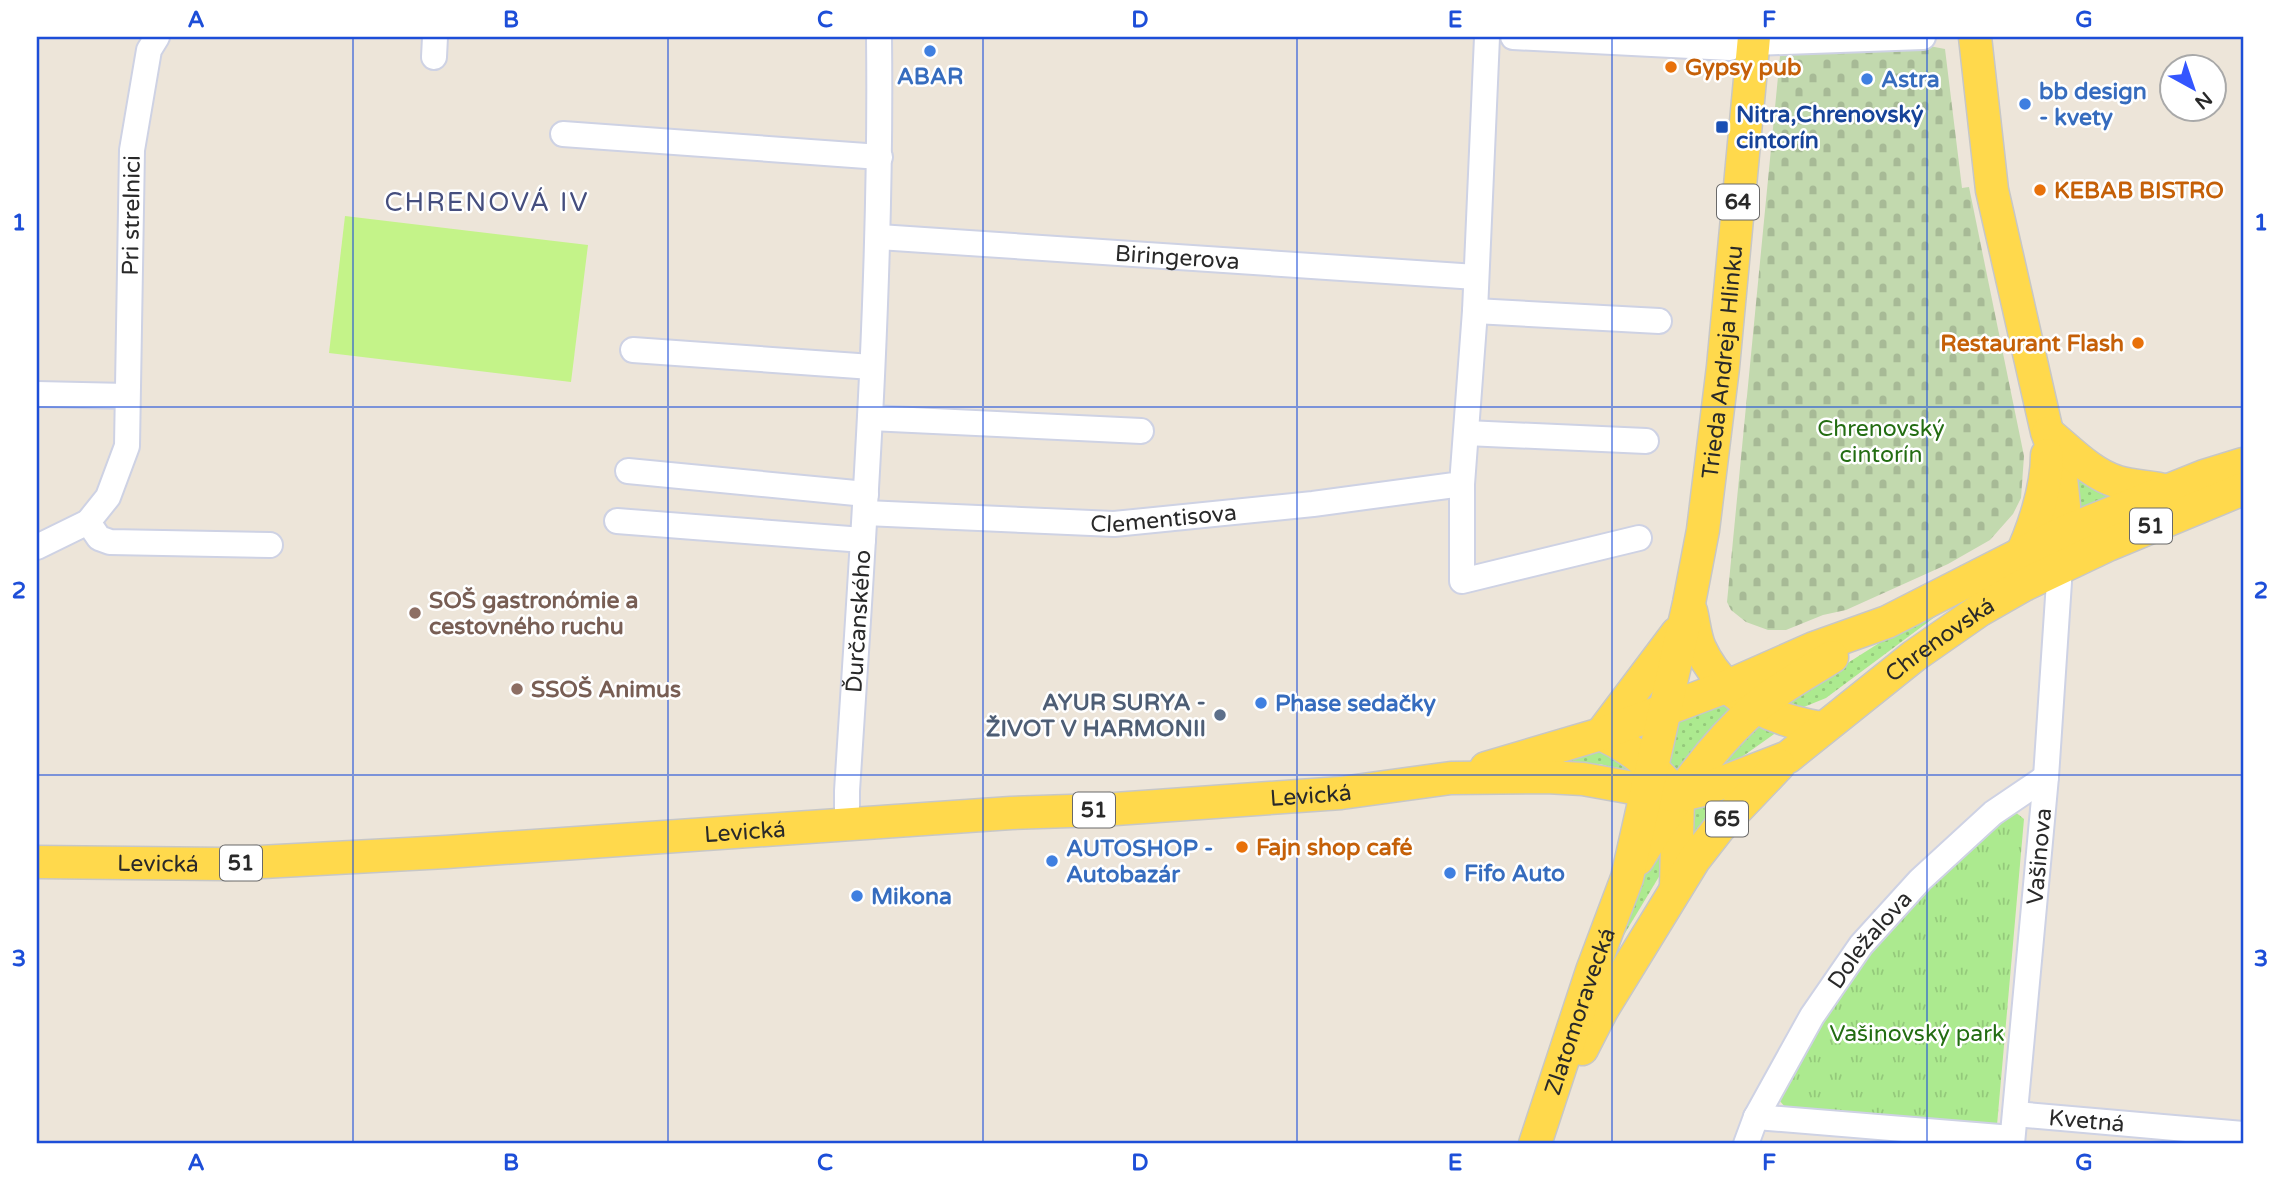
<svg xmlns="http://www.w3.org/2000/svg" width="2280" height="1181" viewBox="0 0 2280 1181" font-family="'Varela Round',sans-serif">
<style>
.grass{fill:url(#grass-dots)}
.cemetery{fill:url(#cemetery-stones)}
.park{fill:url(#park-tufts)}
.pitch{fill:#c4f389}
.lines{fill:none;stroke-linecap:round;stroke-linejoin:round}
.minor-casing{stroke:#ced2e4;stroke-width:28}
.major-casing{stroke:#c7c7c7;stroke-width:35}
.minor{stroke:#fff;stroke-width:24}
.major{stroke:#ffd94c;stroke-width:32}
.grid{fill:none;stroke:#1d4ed8;stroke-width:2;stroke-opacity:0.55}
.shop-dot{fill:#3f7fe0;stroke:#fff;stroke-width:2.5}
.food-dot{fill:#e8710a;stroke:#fff;stroke-width:2.5}
.transit-dot{fill:#1a4fb4;stroke:#fff;stroke-width:2.5}
.education-dot{fill:#8d6e63;stroke:#fff;stroke-width:2.5}
.service-dot{fill:#5c6f8a;stroke:#fff;stroke-width:2.5}
.labels{text-anchor:middle;stroke-width:5;stroke-linejoin:round;paint-order:stroke}
.shield{fill:#fff;stroke:#696969;stroke-width:2}
.shield-label{font-size:21px;font-weight:bold;fill:#292929}
.food-label{font-size:23px;font-weight:bold;fill:#c56008;stroke:#fff;text-anchor:start}
.shop-label{font-size:23px;font-weight:bold;fill:#366cbe;stroke:#fff;text-anchor:start}
.transit-label{font-size:23px;font-weight:bold;fill:#164399;stroke:#fff;text-anchor:start}
.street-label{font-size:23px;fill:#292929;stroke:#fff}
.park-label{font-size:23px;fill:#236d12;stroke:#fff}
.education-label{font-size:23px;font-weight:bold;fill:#785e54;stroke:#fff;text-anchor:start}
.service-label{font-size:23px;font-weight:bold;fill:#4e5e75;stroke:#fff;text-anchor:end}
.quarter-label{font-size:26px;letter-spacing:2px;fill:#454e7e;stroke:#fff}
.neatline{fill:none;stroke:#1d4ed8;stroke-width:2.5}
.grid-label{font-size:23px;text-anchor:middle;font-weight:bold;fill:#1d4ed8}
</style>
<defs>
<pattern id="grass-dots" width="8" height="8" patternUnits="userSpaceOnUse" patternTransform="scale(1.75)"><rect width="8" height="8" fill="#acea8f"/><path d="M2 2h.1M6 6h.1" fill="none" stroke="#94c97b" stroke-width="1.8" stroke-linecap="round"/></pattern>
<pattern id="cemetery-stones" width="16" height="16" patternUnits="userSpaceOnUse" patternTransform="scale(1.75)"><rect width="16" height="16" fill="#c2d9ae"/><path d="M2 7V4a2 2 0 0 1 4 0v3zM10 15v-3a2 2 0 0 1 4 0v3z" fill="#a7ba96"/></pattern>
<pattern id="park-tufts" width="24" height="20" patternUnits="userSpaceOnUse" patternTransform="scale(1.75)"><rect width="24" height="20" fill="#acea8f"/><path d="M3 7l-1-3M5 7V3M7 7l1-3M15 17l-1-3M17 17v-4M19 17l1-3" fill="none" stroke="#94c97b"/></pattern>
</defs>
<rect width="100%" height="100%" fill="#ede5d9"/>
<g class="grass">
<path d="M2070,472l45,27 -43,19z"/>
<path d="M1963,596l-137,102 -32,13 -16,-4 125,-79z"/>
<path d="M1722,699l13,10 -58,66 -15,-12 12,-46z"/>
<path d="M1759,724l18,8 -62,44 -8,-2z"/>
<path d="M1589,751l30,3 14,17 -34,-7 -36,-1v-7z"/>
<path d="M1732,793l-44,59 -7,-41z"/>
<path d="M1669,847l-9,28 -44,73 23,-69 14,-29z"/>
</g>
<path class="cemetery" d="M1924,45l21,4 17,139 7,-1 55,269 -3,42 -8,16 -23,26 -42,24 -102,46 -23,5 -37,15h-18l-22,-8 -15,-12 -4,-8 53,-546 13,-4z"/>
<path class="park" d="M2014,811l10,8 -27,306 -212,-18 -6,-7 1,-17 76,-120 71,-82z"/>
<path class="pitch" d="M345,216l243,29 -17,137 -242,-29z"/>
<g class="lines">
<defs>
<g id="minor">
<path d="M1513,37l217,11"/>
<path d="M1753,43l170,-6"/>
<path d="M434,57l1,-20"/>
<path d="M563,134l317,23"/>
<path id="s1" d="M879,237l597,40"/>
<path d="M1475,311l184,10"/>
<path d="M633,350l239,17"/>
<path d="M37,394l90,2"/>
<path d="M870,418l271,13"/>
<path d="M1466,433l180,8"/>
<path d="M628,471l238,23"/>
<path d="M1462,484v97l177,-43"/>
<path id="s2" d="M865,513l249,11 199,-20 149,-20 13,-173 12,-274"/>
<path d="M617,521l246,19"/>
<path d="M88,522l11,16 11,4 160,3"/>
<path id="s3" d="M37,547l51,-25 20,-25 19,-51 5,-296 17,-100 8,-13"/>
<path id="s4" d="M847,824v-33c16,-251 35,-502 32,-754"/>
<path id="s5" d="M2015,1114l228,20"/>
<path d="M1756,1117l256,21"/>
<path id="s6" d="M1746,1144l10,-27 56,-101 49,-71 59,-65 73,-67 53,-36"/>
<path id="s7" d="M2012,1144l34,-367 14,-210"/>
</g>
<g id="major">
<path d="M1975,37l17,153 55,242 13,36 4,38 -2,46"/>
<path d="M2048,433c21,17 43,41 70,49 16,5 33,4 50,9"/>
<path d="M2018,562c15,-31 29,-73 29,-107"/>
<path d="M1691,611c3,12 4,26 9,37 23,50 71,72 122,80"/>
<path d="M1601,734c34,16 52,33 77,62l-2,91"/>
<path d="M1601,734l76,-101"/>
<path d="M1486,768l115,-34 127,-48 86,-38 73,-26 177,-90 140,-56 39,-12"/>
<path d="M1638,859c34,-55 69,-109 118,-152 23,-19 51,-34 76,-50"/>
<path id="s8" d="M37,862l187,2 222,-12 565,-39 90,-3 240,-17 110,-15 95,-1 37,2 95,17 25,-6 85,-33 126,-101 66,-46 42,-24 86,-41 135,-56"/>
<path d="M1582,1049l20,-39 92,-150 25,-32 60,-63"/>
<path id="s9" d="M1535,1144l57,-173 35,-93 62,-275 14,-73 20,-163 31,-330"/>
</g>
</defs>
<use href="#minor" class="minor-casing"/>
<use href="#major" class="major-casing"/>
<use href="#minor" class="minor"/>
<use href="#major" class="major"/>
</g>
<path class="grid" d="M353,37v1107M668,37v1107M983,37v1107M1297,37v1107M1612,37v1107M1927,37v1107M37,407h2206M37,775h2206"/>
<g class="shop-dot">
<circle cx="930" cy="51" r="7"/>
<circle cx="1867" cy="79" r="7"/>
<circle cx="2025" cy="104" r="7"/>
<circle cx="1261" cy="703" r="7"/>
<circle cx="1052" cy="861" r="7"/>
<circle cx="1450" cy="873" r="7"/>
<circle cx="857" cy="896" r="7"/>
</g>
<g class="food-dot">
<circle cx="1671" cy="67" r="7"/>
<circle cx="2040" cy="190" r="7"/>
<circle cx="2138" cy="343" r="7"/>
<circle cx="1242" cy="847" r="7"/>
</g>
<rect class="transit-dot" x="1715" y="120" width="14" height="14" rx="3.5"/>
<g class="education-dot">
<circle cx="415" cy="613" r="7"/>
<circle cx="517" cy="689" r="7"/>
</g>
<circle class="service-dot" cx="1220" cy="715" r="7"/>
<g class="labels">
<g class="shield">
<rect x="1717" y="184.5" width="42" height="35" rx="5"/>
<rect x="2130" y="508.5" width="42" height="35" rx="5"/>
<rect x="1073" y="792.5" width="42" height="35" rx="5"/>
<rect x="1706" y="801.5" width="42" height="35" rx="5"/>
<rect x="220" y="845.5" width="42" height="35" rx="5"/>
</g>
<g class="shield-label">
<text x="1738" y="209">64</text>
<text x="2151" y="533">51</text>
<text x="1094" y="817">51</text>
<text x="1727" y="826">65</text>
<text x="241" y="870">51</text>
</g>
<g class="food-label">
<text x="1685" y="75">Gypsy pub</text>
<text x="2054" y="198">KEBAB BISTRO</text>
<text x="2124" y="351" text-anchor="end">Restaurant Flash</text>
<text x="1256" y="855">Fajn shop café</text>
</g>
<g class="shop-label">
<text x="930" y="84" text-anchor="middle">ABAR</text>
<text x="1881" y="87">Astra</text>
<text x="2039" y="99">bb design<tspan x="2039" dy="26">- kvety</tspan></text>
<text x="1275" y="711">Phase sedačky</text>
<text x="1066" y="856">AUTOSHOP -<tspan x="1066" dy="26">Autobazár</tspan></text>
<text x="1464" y="881">Fifo Auto</text>
<text x="871" y="904">Mikona</text>
</g>
<g class="transit-label">
<text x="1736" y="122">Nitra,Chrenovský<tspan x="1736" dy="26">cintorín</tspan></text>
</g>
<g class="street-label">
<text dy="8" stroke="none"><textPath href="#s3" startOffset="374">Pri strelnici</textPath></text>
<text dy="8" stroke="none"><textPath href="#s1" startOffset="299">Biringerova</textPath></text>
<text dy="8" stroke="none"><textPath href="#s9" startOffset="807">Trieda Andreja Hlinku</textPath></text>
<text dy="8" stroke="none"><textPath href="#s2" startOffset="299">Clementisova</textPath></text>
<text dy="8" stroke="none"><textPath href="#s4" startOffset="203">Ďurčanského</textPath></text>
<text dy="8" stroke="none"><textPath href="#s8" startOffset="1955">Chrenovská</textPath></text>
<text dy="8" stroke="none"><textPath href="#s8" startOffset="1276">Levická</textPath></text>
<text dy="8" stroke="none"><textPath href="#s8" startOffset="709">Levická</textPath></text>
<text dy="8" stroke="none"><textPath href="#s7" startOffset="289">Vašinova</textPath></text>
<text dy="8" stroke="none"><textPath href="#s8" startOffset="121">Levická</textPath></text>
<text dy="8" stroke="none"><textPath href="#s6" startOffset="240">Doležalova</textPath></text>
<text dy="8" stroke="none"><textPath href="#s9" startOffset="140">Zlatomoravecká</textPath></text>
<text dy="8" stroke="none"><textPath href="#s5" startOffset="72">Kvetná</textPath></text>
</g>
<g class="park-label">
<text x="1881" y="436">Chrenovský<tspan x="1881" dy="26">cintorín</tspan></text>
<text x="1917" y="1041">Vašinovský park</text>
</g>
<g class="education-label">
<text x="429" y="608">SOŠ gastronómie a<tspan x="429" dy="26">cestovného ruchu</tspan></text>
<text x="531" y="697">SSOŠ Animus</text>
</g>
<g class="service-label">
<text x="1206" y="710">AYUR SURYA -<tspan x="1206" dy="26">ŽIVOT V HARMONII</tspan></text>
</g>
<g class="quarter-label">
<text x="487" y="211">CHRENOVÁ IV</text>
</g>
</g>
<rect width="2280" height="1181" fill="none" stroke="#ffffff" stroke-width="77"/>
<g transform="translate(2193 88) rotate(140)"><circle r="33" fill="#ffffff" stroke="#a9a9a9" stroke-width="2"/>
<path d="M0-5L12 26L0 18L-12 26Z" fill="#3456ff"/>
<text y="-10" font-size="19" font-weight="bold" text-anchor="middle" fill="#292929">N</text>
</g>
<rect x="38" y="38" width="2204" height="1104" class="neatline"/>
<g class="grid-label">
<text x="196" y="27">A</text>
<text x="511" y="27">B</text>
<text x="825" y="27">C</text>
<text x="1140" y="27">D</text>
<text x="1455" y="27">E</text>
<text x="1769" y="27">F</text>
<text x="2084" y="27">G</text>
<text x="19" y="230">1</text>
<text x="2261" y="230">1</text>
<text x="19" y="598">2</text>
<text x="2261" y="598">2</text>
<text x="19" y="966">3</text>
<text x="2261" y="966">3</text>
<text x="196" y="1170">A</text>
<text x="511" y="1170">B</text>
<text x="825" y="1170">C</text>
<text x="1140" y="1170">D</text>
<text x="1455" y="1170">E</text>
<text x="1769" y="1170">F</text>
<text x="2084" y="1170">G</text>
</g>
</svg>
